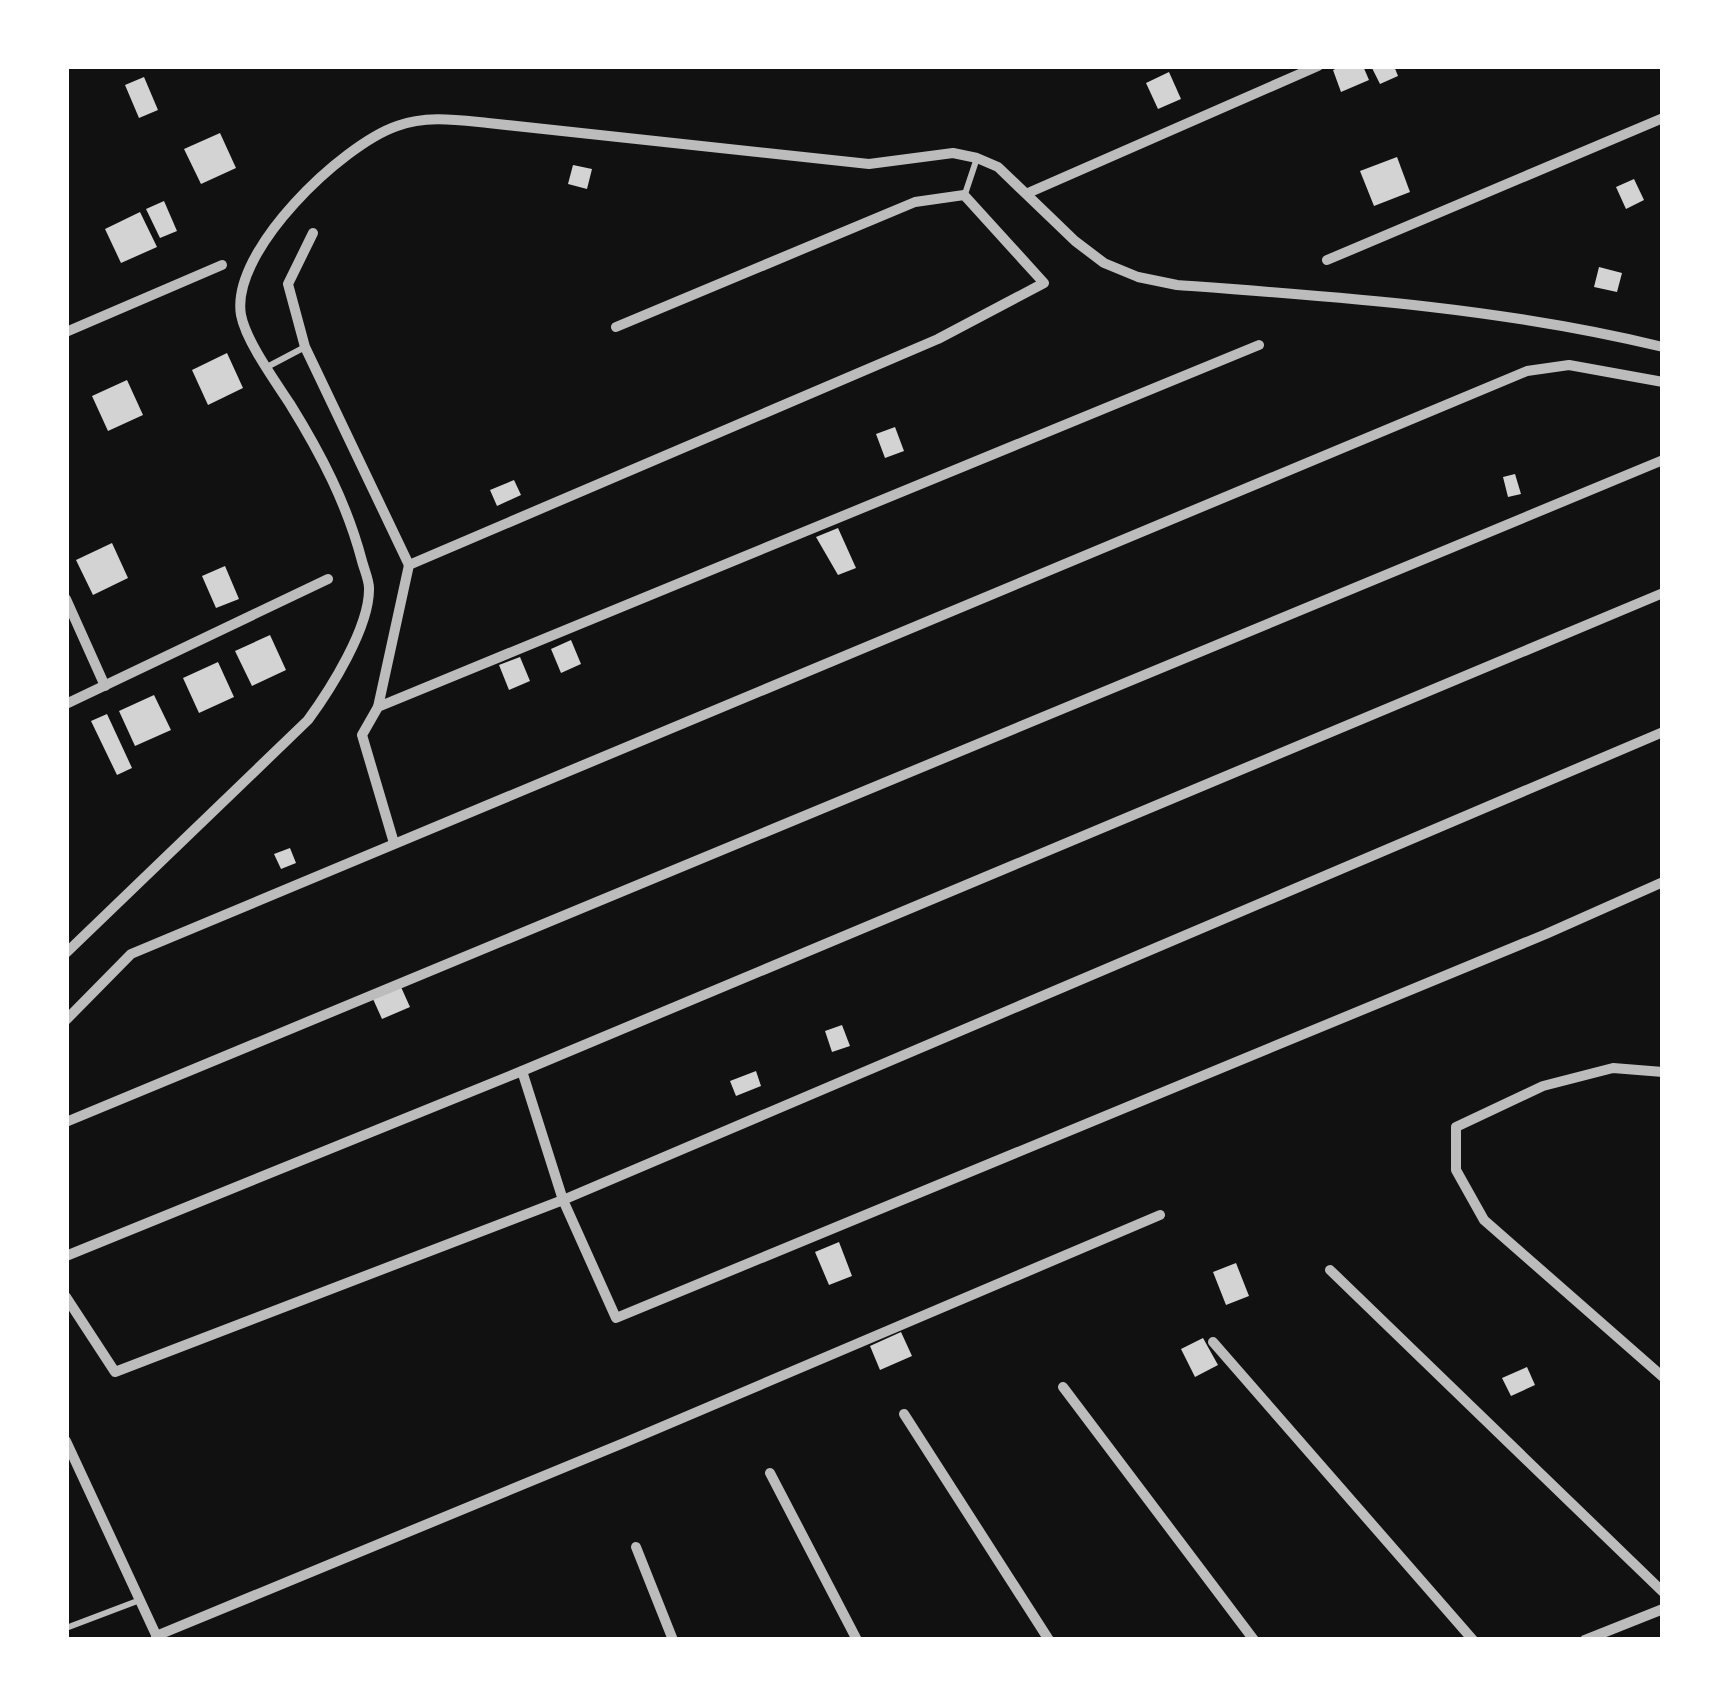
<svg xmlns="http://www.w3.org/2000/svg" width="1729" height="1706" viewBox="0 0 1729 1706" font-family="'PT Sans',sans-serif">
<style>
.building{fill:#d3d3d3}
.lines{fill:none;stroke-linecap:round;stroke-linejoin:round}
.service{stroke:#bcbcbc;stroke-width:6}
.minor{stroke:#bcbcbc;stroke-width:10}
</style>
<rect width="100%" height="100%" fill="#111"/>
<g class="building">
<path d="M1343,66h20l6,14 -28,12 -8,-22z"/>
<path d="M1371,66h23l4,10 -18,8z"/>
<path d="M1169,72l12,27 -23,10 -12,-26z"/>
<path d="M144,77l14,33 -19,8 -14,-33z"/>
<path d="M220,133l16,35 -35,16 -17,-35z"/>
<path d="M1397,157l13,35 -36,14 -14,-35z"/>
<path d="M573,165l19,4 -5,20 -19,-5z"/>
<path d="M1634,179l10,21 -18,9 -10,-22z"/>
<path d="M164,201l13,30 -17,7 -14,-29z"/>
<path d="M140,212l17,35 -36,16 -16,-34z"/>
<path d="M1599,267l23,6 -5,19 -23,-5z"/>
<path d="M227,353l16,35 -35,17 -16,-35z"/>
<path d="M127,380l16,35 -35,16 -16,-35z"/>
<path d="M895,427l9,24 -19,7 -9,-24z"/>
<path d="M1515,474l6,20 -13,3 -5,-20z"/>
<path d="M514,480l7,15 -24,11 -7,-16z"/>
<path d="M838,528l18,40 -18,7 -22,-38z"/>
<path d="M112,543l16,35 -35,17 -17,-35z"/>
<path d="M225,566l14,33 -23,9 -14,-32z"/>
<path d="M270,635l16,35 -34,16 -17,-35z"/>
<path d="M571,640l10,24 -20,9 -10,-24z"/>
<path d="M520,657l10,24 -21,9 -10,-25z"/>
<path d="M218,662l16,35 -35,16 -16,-35z"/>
<path d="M154,695l17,35 -36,16 -16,-35z"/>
<path d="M107,714l25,54 -15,7 -26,-54z"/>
<path d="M290,848l6,15 -15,6 -7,-15z"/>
<path d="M401,987l9,20 -28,12 -9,-20z"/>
<path d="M842,1025l8,21 -18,6 -7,-21z"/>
<path d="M756,1071l5,15 -25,10 -6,-15z"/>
<path d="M839,1242l13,34 -23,9 -14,-33z"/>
<path d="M1236,1263l13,33 -23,9 -13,-33z"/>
<path d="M901,1332l11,24 -32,14 -10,-24z"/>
<path d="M1203,1338l15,27 -23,12 -14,-28z"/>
<path d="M1527,1367l8,18 -24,11 -9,-18z"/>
</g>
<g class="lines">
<g class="service">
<path d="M965,194l12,-36"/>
<path d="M267,367l38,-20"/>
<path d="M66,1628l74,-28"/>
</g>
<g class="minor">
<path d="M1028,193l290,-127"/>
<path d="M313,233l-25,51 17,63 104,218"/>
<path d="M1327,260l336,-142"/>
<path d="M66,332l156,-67"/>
<path d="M66,599l39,87"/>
<path d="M66,704l262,-125"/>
<path d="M378,707l31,-142 529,-226 106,-56 -80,-88 -49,7 -299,125"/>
<path d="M394,843l-32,-108 16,-28 881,-362"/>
<path d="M66,953l242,-233c22,-30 62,-93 61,-132 0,-8 -5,-19 -7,-27 -15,-57 -41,-107 -72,-157 -15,-23 -44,-63 -49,-89 -11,-64 101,-170 156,-189 29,-11 61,-6 91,-3l381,41 84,-11 24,5 21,9 77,74 29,22 34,14 39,8c164,12 326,23 486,62"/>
<path d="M66,1020l65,-66 1396,-583 42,-6 94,17"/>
<path d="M522,1071l41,129 53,118 930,-384 117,-52"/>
<path d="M1663,1072l-50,-4 -70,18 -87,41v43l28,50 179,157"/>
<path d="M66,1122l1597,-662"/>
<path d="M66,1256l456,-185 1141,-478"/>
<path d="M1330,1270l333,322"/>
<path d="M66,1297l49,75 448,-172 1100,-468"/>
<path d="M1213,1342l260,298"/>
<path d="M1063,1387l191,253"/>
<path d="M904,1414l145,226"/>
<path d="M66,1441l91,196"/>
<path d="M770,1473l87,167"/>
<path d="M636,1547l37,93"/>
<path d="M156,1636l470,-194 534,-227"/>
<path d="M1585,1640l78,-31"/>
</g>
</g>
<rect width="1729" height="1706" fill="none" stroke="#ffffff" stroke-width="138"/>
</svg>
